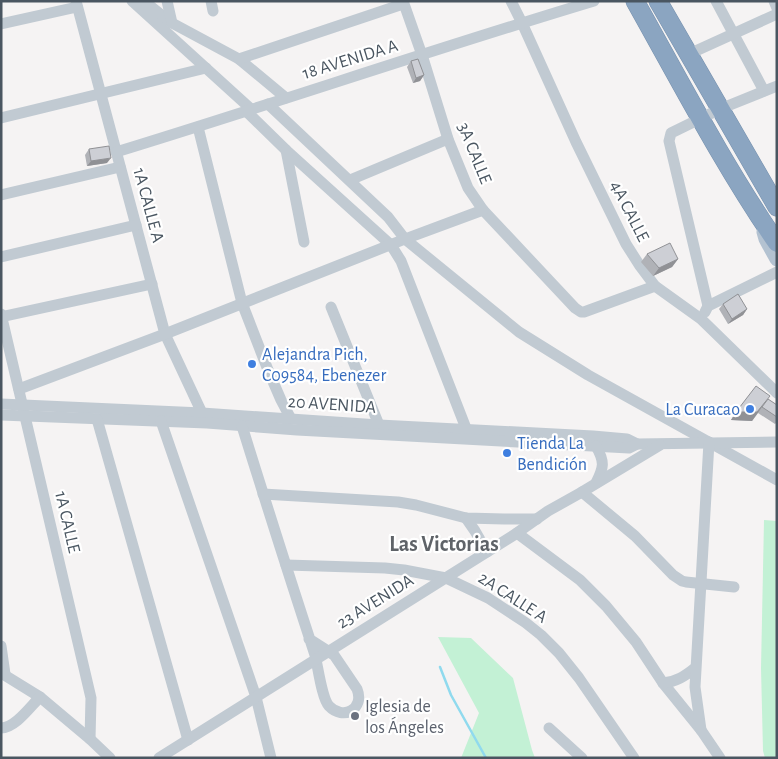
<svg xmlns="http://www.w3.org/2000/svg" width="778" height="759" viewBox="0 0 778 759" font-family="'Alegreya Sans',sans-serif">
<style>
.green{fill:#c3f1d5}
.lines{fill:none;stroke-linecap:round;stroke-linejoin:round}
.stream{stroke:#90daee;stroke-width:2.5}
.highway-casing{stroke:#7690ad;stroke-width:19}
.minor{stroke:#c1cad2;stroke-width:11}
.major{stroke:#b3c2d1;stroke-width:15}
.highway{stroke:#8ba5c1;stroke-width:18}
.wall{fill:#b0b2b7}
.shaded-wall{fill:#909195}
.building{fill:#cdcfd5;stroke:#909195}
.shop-dot{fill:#3f7fe0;stroke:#fff;stroke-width:2}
.worship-dot{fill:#6b7280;stroke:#fff;stroke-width:2}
.labels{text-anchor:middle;stroke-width:4.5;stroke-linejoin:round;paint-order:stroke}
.street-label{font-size:18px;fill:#4a5661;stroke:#fff}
.shop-label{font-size:18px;fill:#366cbe;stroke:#fff;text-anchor:start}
.worship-label{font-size:18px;fill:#5b616d;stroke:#fff;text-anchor:start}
.district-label{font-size:22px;font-weight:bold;fill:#5f6368;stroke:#fff}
</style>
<rect width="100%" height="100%" fill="#f5f3f3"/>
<g class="green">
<path d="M764,520l13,1v237h-12l-2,-7 -2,-83z"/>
<path d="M438,637l33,1 42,40 19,72 3,8h-74l18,-45z"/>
</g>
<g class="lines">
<path class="stream" d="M440,667l11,28 35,63"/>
<defs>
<g id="highway">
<path d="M635,1c46,82 89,165 142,242"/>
<path d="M658,1l119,206"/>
</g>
</defs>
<use href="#highway" class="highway-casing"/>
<g class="minor">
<path d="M76,1l89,333 37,79"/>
<path d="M132,1l119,108"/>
<path d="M144,1l25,20 3,2"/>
<path d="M167,1l5,22 67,36 47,39"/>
<path d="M211,1l2,10"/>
<path d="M403,1l19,54 26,84 20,49 15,22 92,98 6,4h3l71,-26"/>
<path d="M511,1l11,22 54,119 50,102 14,22 15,20 46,33 76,74"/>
<path d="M716,1l48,90"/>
<path d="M774,1l3,7"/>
<path d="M1,24l76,-17"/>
<path d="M689,54l88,-40"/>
<path d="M239,59l164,-55"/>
<path d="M268,104l120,113 17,22 114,93 69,43 189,105"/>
<path d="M246,111l40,39 105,95 10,16 68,175"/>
<path d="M1,118l205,-50"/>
<path d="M198,127l44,176 26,67 13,30 10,19"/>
<path d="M286,150l18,92"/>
<path d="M116,152c160,-49 318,-103 478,-151"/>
<path d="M350,180l98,-41"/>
<path d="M1,195l119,-28"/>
<path d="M1,257l135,-32"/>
<path d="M708,306l-39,-165 2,-8 49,-24 57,-23"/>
<path d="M331,307l48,118"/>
<path d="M705,312l3,-6 69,-34"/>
<path d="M1,314l90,384 -1,41"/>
<path d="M1,317l151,-33"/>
<path d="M19,389l146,-55 240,-95 78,-29"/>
<path d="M1,404l201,9 177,12 214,11 34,3 10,5"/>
<path d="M1,415l206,8 90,7 332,18 8,-4 140,-2"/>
<path d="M97,419l91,321"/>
<path d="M161,421l95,276 15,61"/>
<path d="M242,426c24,77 48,153 73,229 3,12 7,44 14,51 14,15 36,3 28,-17l-23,-34 -25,-16"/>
<path d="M596,446c9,16 8,21 0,37"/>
<path d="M582,492l53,44 38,39 9,6 4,1 48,5"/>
<path d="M263,494l135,8 18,3 50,13 38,1h33"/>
<path d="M466,518l9,13 12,21"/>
<path d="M517,533l63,47 26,26 30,36 27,41 38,47 19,28"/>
<path d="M286,565l99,3 19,2 42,8 42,20 38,25 15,12 18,18 20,25 55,80"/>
<path d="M1,646l4,28"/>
<path d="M1,673l39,24 50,42 20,19"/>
<path d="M663,683c13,-1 22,-7 32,-15"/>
<path d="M1,728c14,0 29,-21 39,-31"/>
<path d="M549,728l33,30"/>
<path d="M701,730l-6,-43 14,-245"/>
<path d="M159,758l355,-223 34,-24 34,-19 78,-47"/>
</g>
<path class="major" d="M764,232l2,7 11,20"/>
<use href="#highway" class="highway"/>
</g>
<g class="wall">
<path d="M411,61l13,14 -4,6 -7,2 -6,-16z"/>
<path d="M89,149l18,14 -20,3 -2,-11z"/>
<path d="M647,254l31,5 -6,8 -19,9 -12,-14z"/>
<path d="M723,304l24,5 -4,6 -15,9 -9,-15z"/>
<path d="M768,399l9,6v17l-2,2 -17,-11 -6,8 -21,-1 5,-8z"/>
</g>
<g class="shaded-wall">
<path d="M424,75l-4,6 -7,2 3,-5z"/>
<path d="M111,158l-4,5 -20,3 4,-5z"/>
<path d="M678,259l-6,8 -19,9 6,-8z"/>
<path d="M747,309l-4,6 -15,9 4,-5z"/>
<path d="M762,407l-10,14 -21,-1 5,-8z"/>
</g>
<g class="building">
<path d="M418,59l6,16 -8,3 -5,-17z"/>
<path d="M109,146l2,12 -20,3 -2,-12z"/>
<path d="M670,243l8,16 -19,9 -12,-14z"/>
<path d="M738,294l9,15 -15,10 -9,-15z"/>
<path d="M756,386l14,10 -13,16h-21z"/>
<path d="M768,399l9,6v12l-15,-10z"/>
</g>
<g class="shop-dot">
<circle cx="252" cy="364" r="5"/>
<circle cx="750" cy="409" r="5"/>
<circle cx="507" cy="453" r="5"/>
</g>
<circle class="worship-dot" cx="355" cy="716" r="5"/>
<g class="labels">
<g class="street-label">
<text transform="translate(350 59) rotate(-17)" y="6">18 AVENIDA A</text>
<text transform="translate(475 153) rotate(68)" y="6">3A CALLE</text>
<text transform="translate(149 205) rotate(75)" y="6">1A CALLE A</text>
<text transform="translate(630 211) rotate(63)" y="6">4A CALLE</text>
<text transform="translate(332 404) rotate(4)" y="6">20 AVENIDA</text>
<text transform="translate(68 522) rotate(77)" y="6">1A CALLE</text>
<text transform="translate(513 597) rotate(33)" y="6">2A CALLE A</text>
<text transform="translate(375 601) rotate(-32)" y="6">23 AVENIDA</text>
</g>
<g class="shop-label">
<text x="262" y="360">Alejandra Pich,<tspan x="262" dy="21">C09584, Ebenezer</tspan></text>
<text x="740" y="415" text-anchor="end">La Curacao</text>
<text x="517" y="449">Tienda La<tspan x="517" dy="21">Bendición</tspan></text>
</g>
<g class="worship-label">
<text x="365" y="712">Iglesia de<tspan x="365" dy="21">los Ángeles</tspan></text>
</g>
<g class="district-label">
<text x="444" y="551">Las Victorias</text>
</g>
</g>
<rect width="778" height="759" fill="none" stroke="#4a5661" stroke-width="5"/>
</svg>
